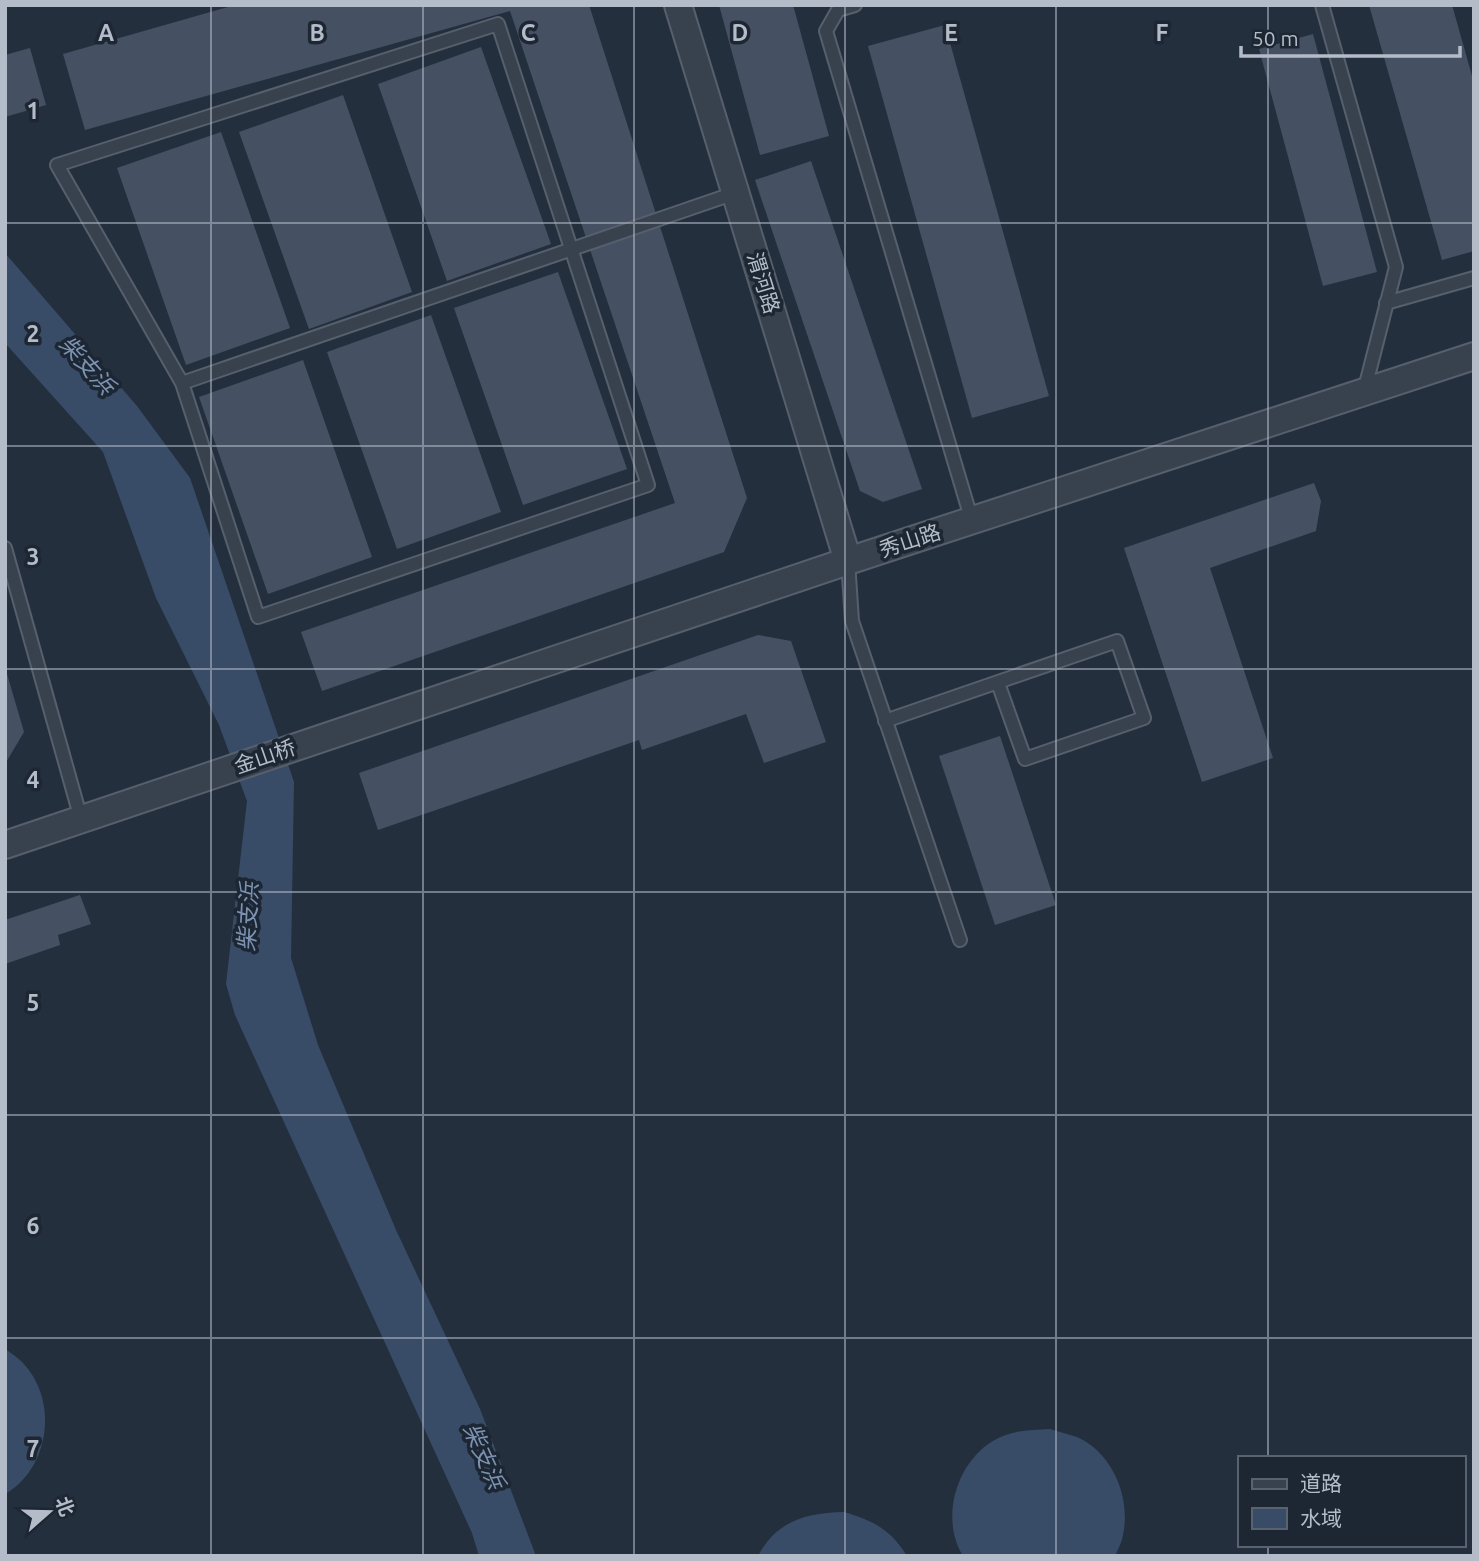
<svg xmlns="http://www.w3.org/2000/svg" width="1479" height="1561" viewBox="0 0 1479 1561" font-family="Ubuntu,'Noto Sans SC',sans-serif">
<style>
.water{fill:#394c67}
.building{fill:#455162}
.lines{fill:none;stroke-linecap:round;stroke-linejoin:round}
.service-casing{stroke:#565f6c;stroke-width:16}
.minor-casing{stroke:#565f6c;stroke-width:30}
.service{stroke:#38414e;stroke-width:12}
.minor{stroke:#38414e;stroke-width:26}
.grid{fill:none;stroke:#b4bcc9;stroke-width:2;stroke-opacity:0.55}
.labels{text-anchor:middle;stroke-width:7;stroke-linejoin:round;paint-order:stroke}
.street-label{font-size:21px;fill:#b4bcc9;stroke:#1d2633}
.water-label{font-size:23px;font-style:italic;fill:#7c92b1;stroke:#1d2633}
.grid-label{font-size:23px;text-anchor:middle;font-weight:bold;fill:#b4bcc9;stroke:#1d2633;stroke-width:7;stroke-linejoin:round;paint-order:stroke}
</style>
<rect width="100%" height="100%" fill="#242f3e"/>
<g class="water">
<path d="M5,253l132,153 53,72 104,304 -3,176 27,87 78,185 84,179 56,147h-57l-7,-23 -237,-518 -9,-31 21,-183 -28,-76 -63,-127 -53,-146 -98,-109z"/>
<path d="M5,1349c6,4 12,8 17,13 37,38 28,106 -17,132z"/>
<path d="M1050,1429c9,3 18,5 27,8 36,16 54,61 46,98 -1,7 -5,14 -8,21h-152c-23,-37 -7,-93 30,-115 17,-11 37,-11 57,-12z"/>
<path d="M844,1512c30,9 46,17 63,44h-149c19,-36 49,-43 86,-44z"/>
</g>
<g class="building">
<path d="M235,5h354l158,493 -23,54 -402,139 -21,-59 374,-129 -165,-492 -425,119 -22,-76z"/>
<path d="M719,5h74l36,131 -69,19z"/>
<path d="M1369,5h83l22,78v168l-32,9z"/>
<path d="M945,25l104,371 -77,22 -104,-372z"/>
<path d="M1313,34l64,238 -54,14 -64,-237z"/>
<path d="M481,47l70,197 -104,37 -69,-197z"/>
<path d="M30,48l16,57 -41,12v-62z"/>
<path d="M343,95l69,197 -103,37 -70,-197z"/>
<path d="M221,132l69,196 -104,37 -69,-197z"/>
<path d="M811,161l111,328 -39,13 -23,-11 -105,-311z"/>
<path d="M558,272l69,197 -104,36 -69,-197z"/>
<path d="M431,315l70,197 -104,37 -70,-197z"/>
<path d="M303,360l69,197 -104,37 -69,-197z"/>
<path d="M1314,483l7,18 -5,30 -106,37 63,190 -71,24 -78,-234z"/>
<path d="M758,635l33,6 35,101 -62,21 -18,-49 -104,36 -3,-10 -261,90 -19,-57z"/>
<path d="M5,667l19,65 -19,32z"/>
<path d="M1000,736l56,169 -61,20 -56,-169z"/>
<path d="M80,895l11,29 -33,11 2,10 -55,19v-44z"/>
</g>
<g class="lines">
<defs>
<g id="service">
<path d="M855,5l-17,5 -12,21 146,490"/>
<path d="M1322,5l74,262 -32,125"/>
<path d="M498,24l150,461 -390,132 -76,-234 -125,-218z"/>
<path d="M1386,303l88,-25"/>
<path d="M182,383l553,-190"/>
<path d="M5,548l76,271"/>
<path d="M848,561l4,60 108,319"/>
<path d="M885,721l232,-80 27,77 -119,41 -27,-76"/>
</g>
<g id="minor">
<path d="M678,5l170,556"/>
<path d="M5,845l843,-284 626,-205"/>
</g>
</defs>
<use href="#service" class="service-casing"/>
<use href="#minor" class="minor-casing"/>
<use href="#service" class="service"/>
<use href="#minor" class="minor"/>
</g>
<path class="grid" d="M211,5v1551M423,5v1551M634,5v1551M845,5v1551M1056,5v1551M1268,5v1453M5,223h1469M5,446h1469M5,669h1469M5,892h1469M5,1115h1469M5,1338h1469M1268,1545v11"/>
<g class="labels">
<g class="street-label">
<text transform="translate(763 283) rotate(73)" y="7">渭河路</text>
<text transform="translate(910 541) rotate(-18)" y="7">秀山路</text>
<text transform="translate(265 757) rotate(-19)" y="7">金山桥</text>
</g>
<g class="water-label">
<text transform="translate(87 365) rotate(48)" y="8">柴支浜</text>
<text transform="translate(248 917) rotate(-87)" y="8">柴支浜</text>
<text transform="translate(484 1456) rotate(66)" y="8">柴支浜</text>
</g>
</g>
<g class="grid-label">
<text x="106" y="41">A</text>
<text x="317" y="41">B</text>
<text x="528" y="41">C</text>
<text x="740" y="41">D</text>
<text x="951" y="41">E</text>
<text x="1162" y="41">F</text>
<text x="33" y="119">1</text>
<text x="33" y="342">2</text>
<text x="33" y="565">3</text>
<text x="33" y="788">4</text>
<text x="33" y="1011">5</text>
<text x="33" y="1234">6</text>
<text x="33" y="1457">7</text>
</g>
<rect width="1479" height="1561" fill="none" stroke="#b4bcc9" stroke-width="14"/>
<rect x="1238" y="1456" width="228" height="91" fill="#1d2633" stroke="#59626f" stroke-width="2"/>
<rect x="1252" y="1479" width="35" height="10" fill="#38414e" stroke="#59626f" stroke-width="2"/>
<text x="1300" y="1491" font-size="21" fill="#b4bcc9">道路</text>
<rect x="1252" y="1508" width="35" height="21" fill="#394c67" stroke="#59626f" stroke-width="2"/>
<text x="1300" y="1526" font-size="21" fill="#b4bcc9">水域</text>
<g transform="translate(49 1512) rotate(70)" stroke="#1d2633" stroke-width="5" paint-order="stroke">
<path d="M0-5L12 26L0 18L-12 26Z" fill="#b4bcc9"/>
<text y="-10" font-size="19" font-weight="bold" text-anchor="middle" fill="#b4bcc9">北</text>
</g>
<path d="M1241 46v10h219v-10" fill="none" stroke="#b4bcc9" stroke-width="3.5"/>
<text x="1252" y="46" font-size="21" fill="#b4bcc9" stroke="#1d2633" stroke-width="5" paint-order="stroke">50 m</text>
</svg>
